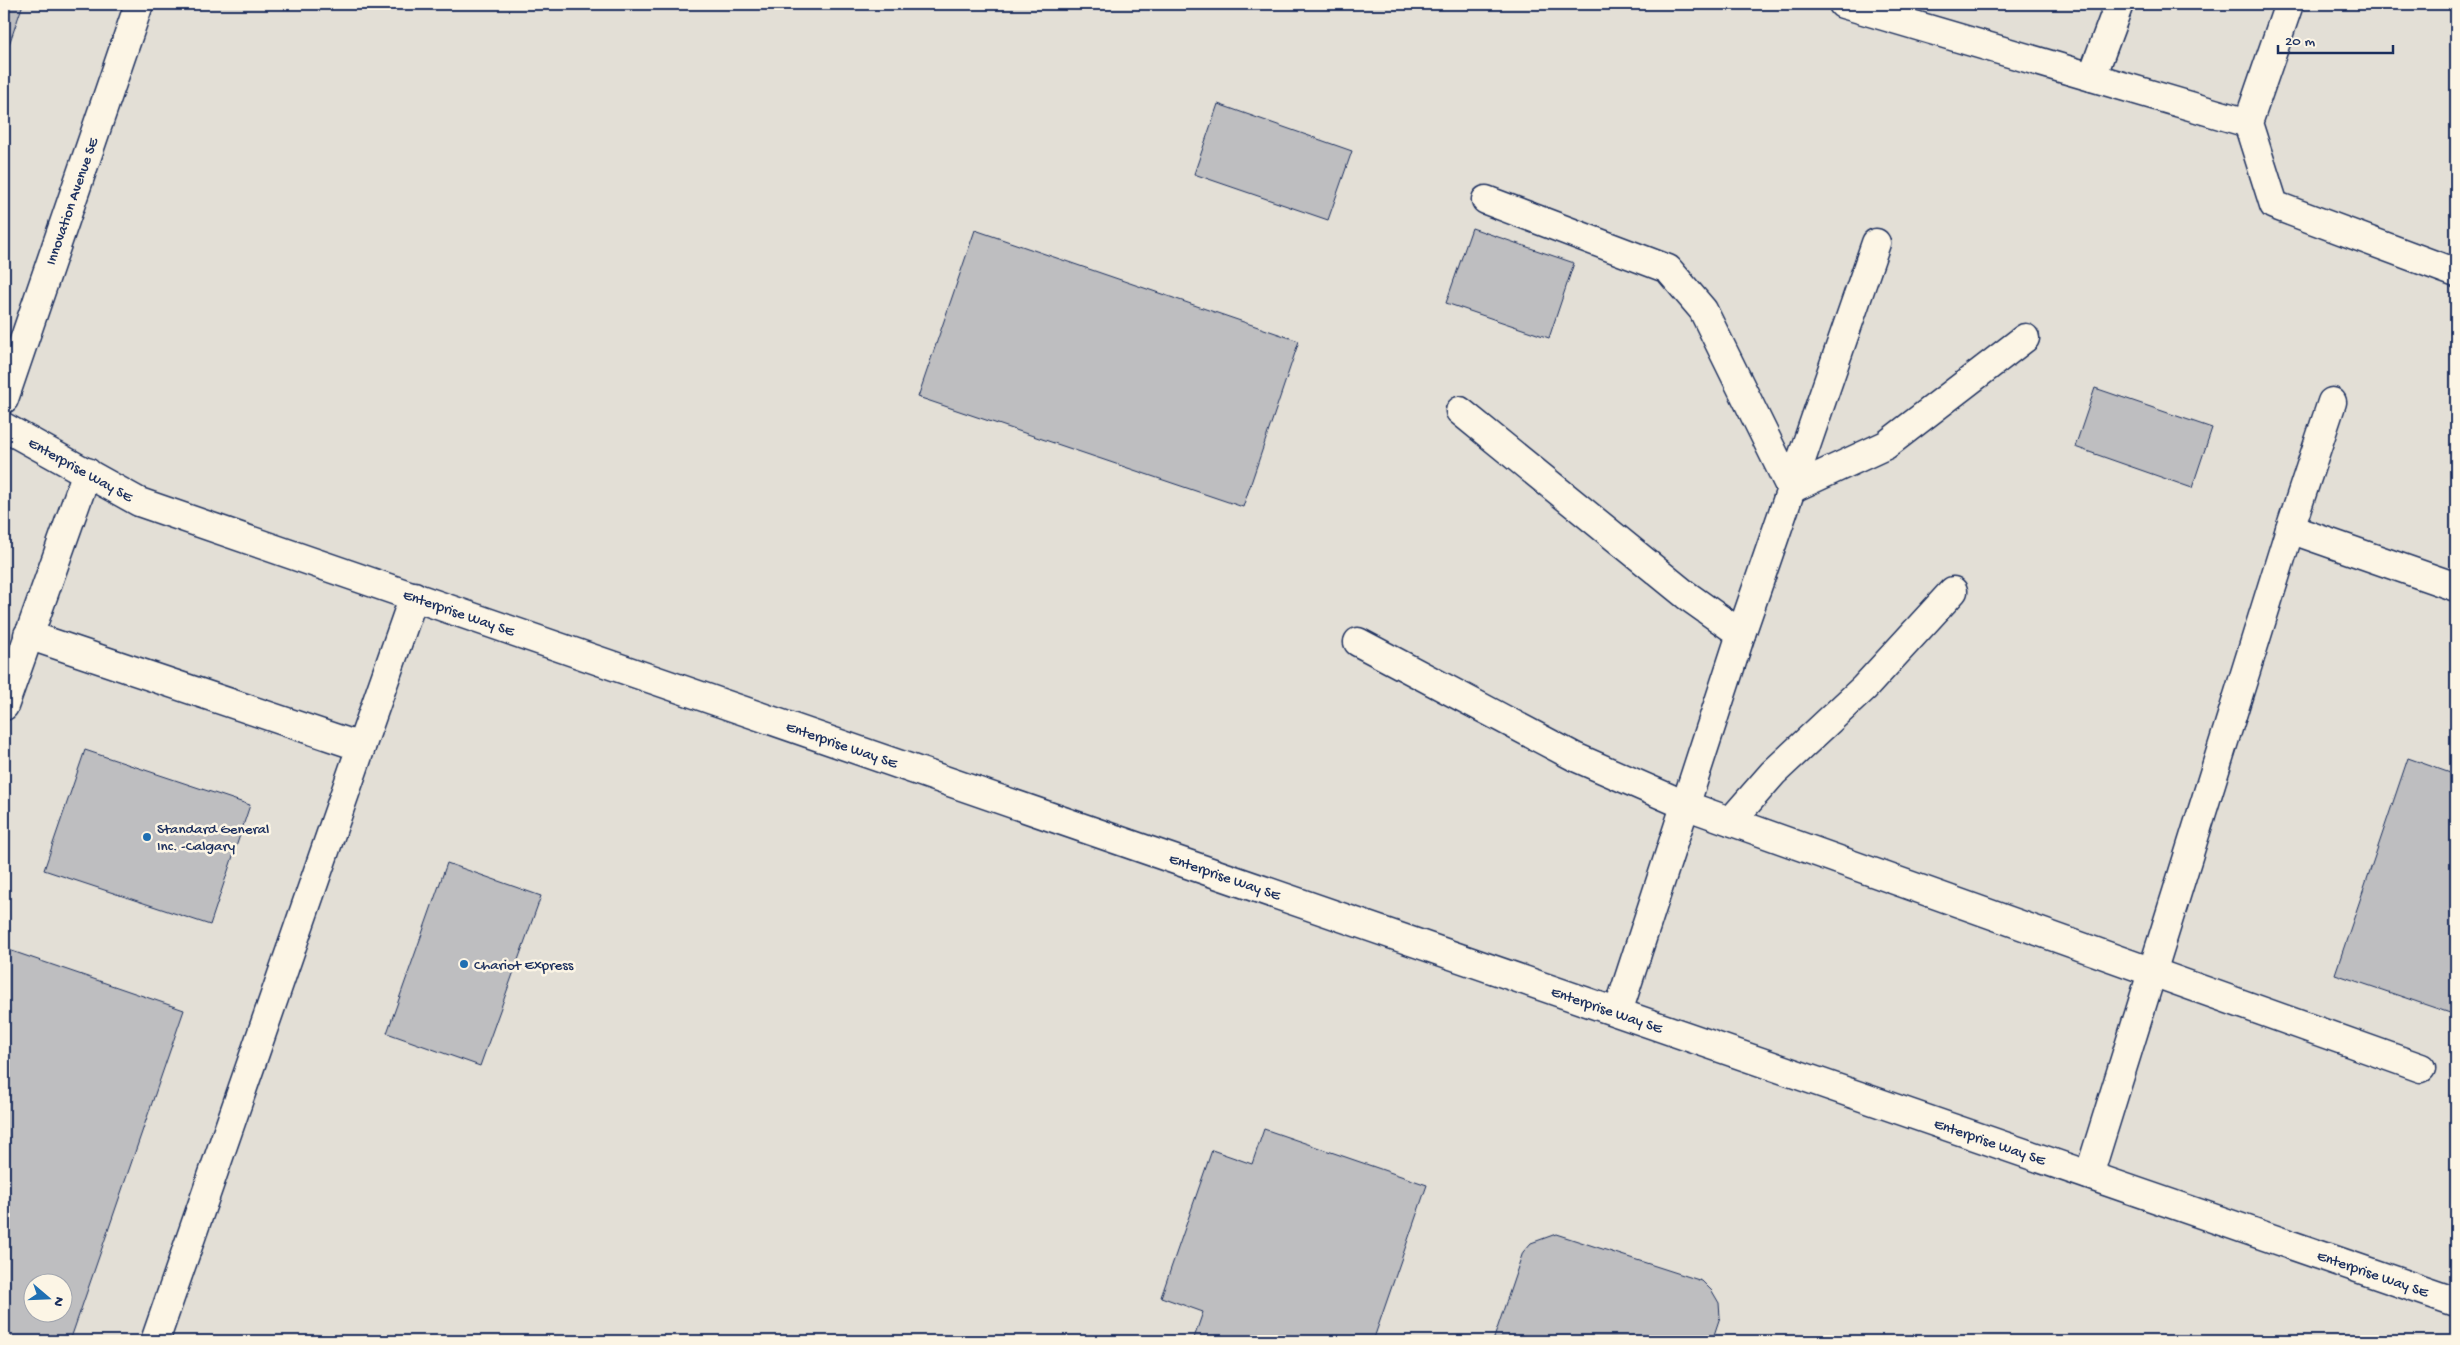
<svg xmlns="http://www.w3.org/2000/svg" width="2460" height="1345" viewBox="0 0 2460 1345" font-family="'Gochi Hand',sans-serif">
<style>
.built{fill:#e3dfd6;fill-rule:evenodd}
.building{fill:#bebec0;stroke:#1b2f5e;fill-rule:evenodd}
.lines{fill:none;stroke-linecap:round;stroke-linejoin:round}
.minor-casing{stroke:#1b2f5e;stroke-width:31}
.minor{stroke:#fcf5e5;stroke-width:28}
.poi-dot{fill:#1f6fb2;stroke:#fcf5e5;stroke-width:2}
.labels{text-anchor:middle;stroke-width:5;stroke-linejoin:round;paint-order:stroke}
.street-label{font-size:15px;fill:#1b2f5e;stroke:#fcf5e5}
.poi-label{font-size:15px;fill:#1b2f5e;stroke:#fcf5e5;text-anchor:start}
</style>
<rect width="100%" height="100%" fill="#f3ede0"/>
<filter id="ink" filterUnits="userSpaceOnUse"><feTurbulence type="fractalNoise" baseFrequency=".02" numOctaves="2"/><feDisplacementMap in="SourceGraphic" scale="10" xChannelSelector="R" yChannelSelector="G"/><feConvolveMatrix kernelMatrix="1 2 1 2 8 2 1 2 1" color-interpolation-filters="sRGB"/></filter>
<g filter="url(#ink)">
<path class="built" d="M4,4h2452v1337h-2452zM32,1282h30v30h-30z"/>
<g class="building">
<path d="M4,4h19l-19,55z"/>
<path d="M1218,104l134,47 -24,69 -134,-46z"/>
<path d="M1472,228l102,35 -25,75 -103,-35z"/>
<path d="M975,230l324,111 -56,166 -325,-110z"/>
<path d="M2095,388l117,40 -20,60 -117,-41z"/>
<path d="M85,750l165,55 -40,120 -166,-55z"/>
<path d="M2408,758l48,17v230l-3,9 -118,-40z"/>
<path d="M447,863l94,33 -61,170 -93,-33z"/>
<path d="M6,949l178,61 -114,331h-66v-387zM32,1282h30v30h-30z"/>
<path d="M1264,1129l163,56 -54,156h-180l10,-29 -42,-15 51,-147 40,14z"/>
<path d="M1556,1234l146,47 10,10 7,12 1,14 -8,24h-219l30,-89 8,-9z"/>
</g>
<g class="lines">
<defs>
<g id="minor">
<path d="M1843,4l405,119"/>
<path d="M2289,4l-41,119 26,82 182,68"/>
<path d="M2092,77l27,-73"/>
<path d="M1486,200l182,69 35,41 88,179 95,-44 139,-107"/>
<path d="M4,399l135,-395"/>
<path d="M1460,411l226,184 55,39"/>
<path d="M4,427l135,75 2317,800"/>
<path d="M2290,529l166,58"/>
<path d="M28,635l333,112 -206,594"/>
<path d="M1358,642l217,115 110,48 736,263"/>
<path d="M4,706l83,-234"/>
<path d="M361,747l53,-151"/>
<path d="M1731,821l42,-48 91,-85 89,-97"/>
<path d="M1618,1012l123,-378 135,-391"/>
<path d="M2089,1175l201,-646 42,-127"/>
</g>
</defs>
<use href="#minor" class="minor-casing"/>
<use href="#minor" class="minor"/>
</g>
</g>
<g class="poi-dot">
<circle cx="147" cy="837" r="5"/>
<circle cx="464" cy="964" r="5"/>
</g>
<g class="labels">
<g class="street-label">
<text transform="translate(71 201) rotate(-71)" y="5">Innovation Avenue SE</text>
<text transform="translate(81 469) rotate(29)" y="5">Enterprise Way SE</text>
<text transform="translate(459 612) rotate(19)" y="5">Enterprise Way SE</text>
<text transform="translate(842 744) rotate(19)" y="5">Enterprise Way SE</text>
<text transform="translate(1225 876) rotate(19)" y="5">Enterprise Way SE</text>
<text transform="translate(1607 1009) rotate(19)" y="5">Enterprise Way SE</text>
<text transform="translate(1990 1141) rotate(19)" y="5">Enterprise Way SE</text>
<text transform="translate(2373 1273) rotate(19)" y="5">Enterprise Way SE</text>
</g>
<g class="poi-label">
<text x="157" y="833">Standard General<tspan x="157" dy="17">Inc. -Calgary</tspan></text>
<text x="474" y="969">Chariot Express</text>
</g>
</g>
<rect width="2460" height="1345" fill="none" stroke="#fcf5e5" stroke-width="20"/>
<rect x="10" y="10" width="2440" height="1325" fill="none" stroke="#1b2f5e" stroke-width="2" filter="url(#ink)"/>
<g transform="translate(48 1298) rotate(109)"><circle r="24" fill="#fcf5e5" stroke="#a2a6af"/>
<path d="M0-4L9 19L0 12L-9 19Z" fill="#1f6fb2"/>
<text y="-8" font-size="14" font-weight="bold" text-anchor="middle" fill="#1b2f5e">N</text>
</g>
<path d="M2278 45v8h115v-8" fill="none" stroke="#1b2f5e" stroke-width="2.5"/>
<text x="2285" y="45" font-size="15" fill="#1b2f5e" stroke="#fcf5e5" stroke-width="4" paint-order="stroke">20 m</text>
</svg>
